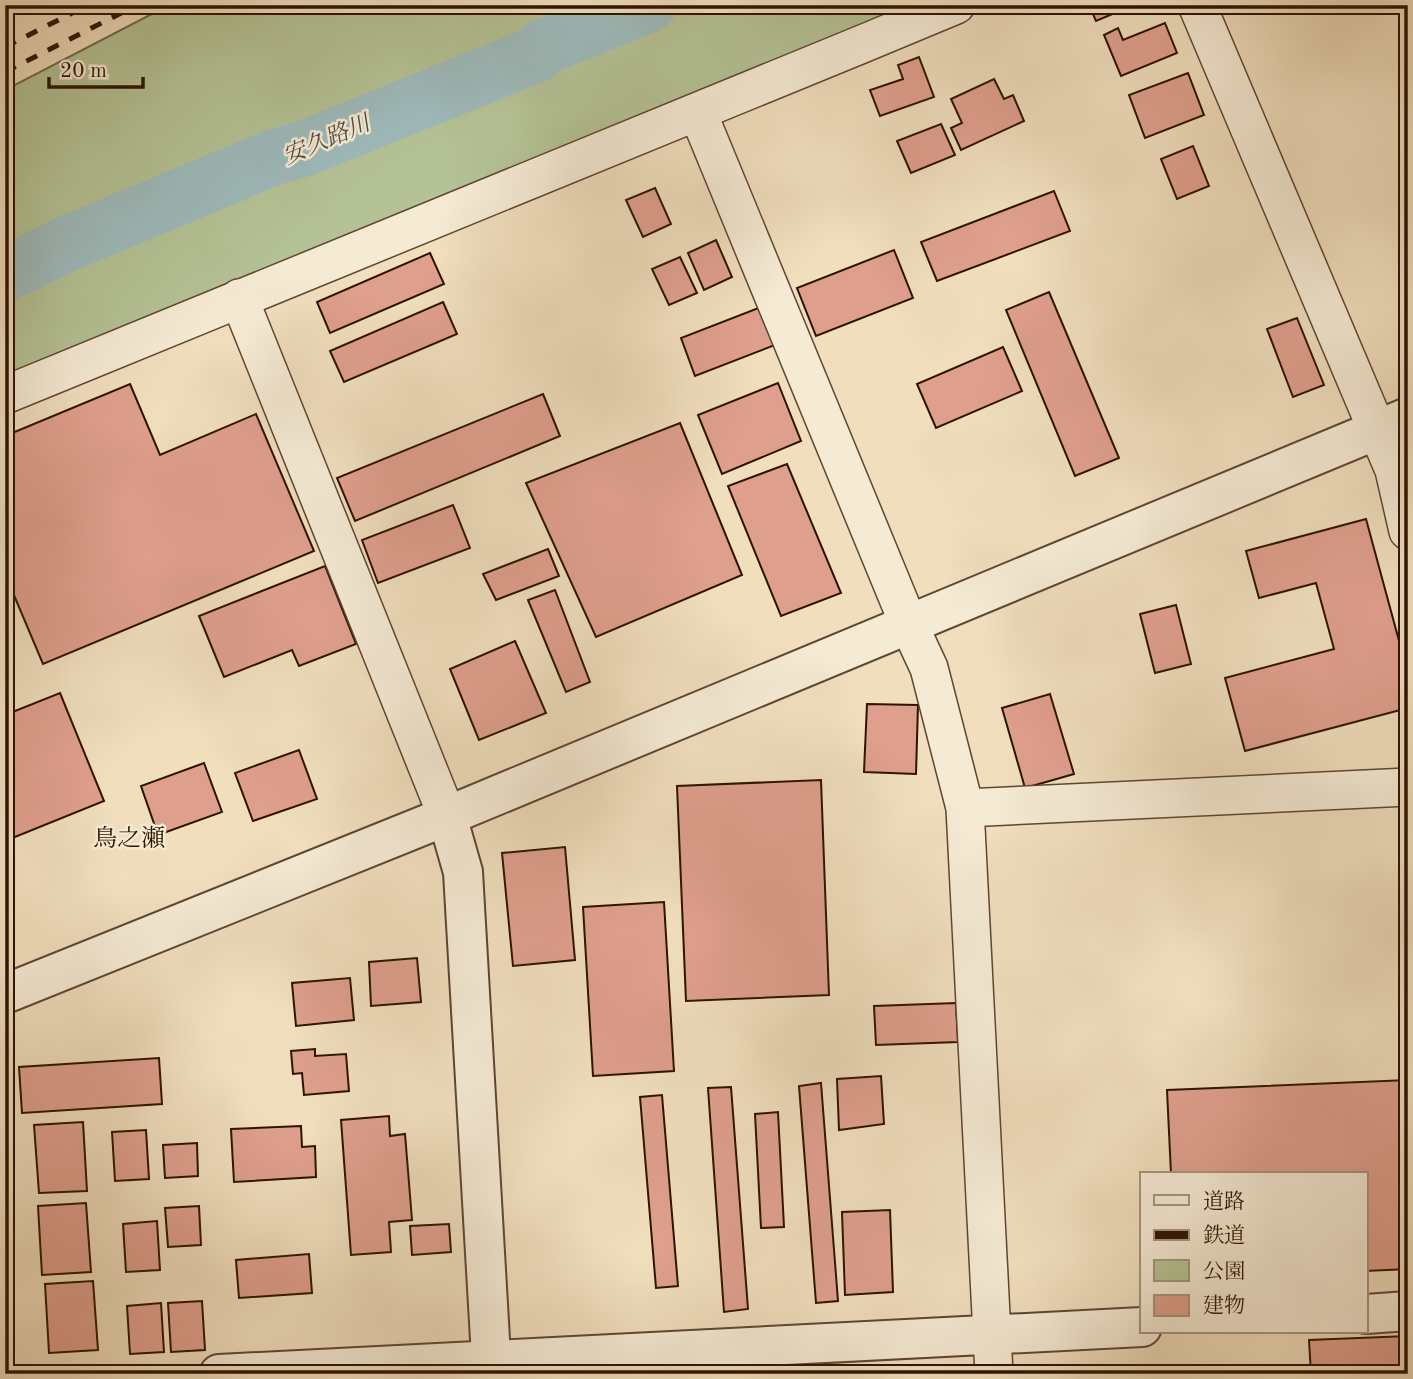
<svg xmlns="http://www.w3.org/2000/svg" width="1413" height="1379" viewBox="0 0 1413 1379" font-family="'Old Standard TT','Noto Serif JP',serif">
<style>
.green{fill:#b4c295;stroke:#706a4c;stroke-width:2}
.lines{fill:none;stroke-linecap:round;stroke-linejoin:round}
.river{stroke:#9ebabb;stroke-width:56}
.building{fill:#df9f8d;stroke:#2d1302;stroke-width:2}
.minor-casing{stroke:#5e4631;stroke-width:40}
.tertiary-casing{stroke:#5e4631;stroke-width:42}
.minor{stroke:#f5ead4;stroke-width:37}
.tertiary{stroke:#f5ead4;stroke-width:38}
.rail{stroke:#2d1302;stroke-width:5;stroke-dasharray:12 12;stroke-linecap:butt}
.labels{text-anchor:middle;stroke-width:5;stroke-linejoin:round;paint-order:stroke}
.water-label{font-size:23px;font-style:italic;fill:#554d43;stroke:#f5ead4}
.quarter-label{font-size:24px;fill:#2d1302;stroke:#f5ead4}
</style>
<rect width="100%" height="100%" fill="#f0debd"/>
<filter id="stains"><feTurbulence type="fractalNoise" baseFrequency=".00286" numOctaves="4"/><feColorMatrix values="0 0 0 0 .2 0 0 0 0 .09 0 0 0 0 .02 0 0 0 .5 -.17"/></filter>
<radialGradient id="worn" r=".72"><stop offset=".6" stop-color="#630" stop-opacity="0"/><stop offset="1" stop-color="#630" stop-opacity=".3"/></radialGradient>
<path class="green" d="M169,5h750l-914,387v-302z"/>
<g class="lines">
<path class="river" d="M5,273l19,-8 40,-20 210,-88 29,-8 234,-95 6,-7 105,-42"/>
</g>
<g class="building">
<path d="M1089,5h22l4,8 -19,8z"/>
<path d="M1165,23l12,30 -56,23 -17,-41 14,-7 5,12z"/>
<path d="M919,57l15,40 -54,19 -10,-26 33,-11 -5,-14z"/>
<path d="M1188,73l16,42 -59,23 -16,-43z"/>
<path d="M994,79l10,20 9,-4 11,26 -63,29 -10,-22 11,-5 -11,-24z"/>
<path d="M941,124l14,31 -44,18 -14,-32z"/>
<path d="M1193,146l16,40 -32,13 -16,-40z"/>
<path d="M655,188l16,36 -28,13 -17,-37z"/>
<path d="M1054,191l16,40 -133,50 -16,-39z"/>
<path d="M716,240l16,37 -28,13 -16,-37z"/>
<path d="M894,250l19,48 -97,38 -19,-48z"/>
<path d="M430,253l14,31 -114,49 -13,-31z"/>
<path d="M680,257l17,36 -28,12 -17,-36z"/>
<path d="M1049,292l70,166 -44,18 -69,-166z"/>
<path d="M443,302l14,32 -113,48 -14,-31z"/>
<path d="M761,307l14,38 -80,31 -14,-38z"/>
<path d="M1297,318l27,67 -31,12 -26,-68z"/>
<path d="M1003,347l19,44 -86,37 -19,-44z"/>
<path d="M778,383l23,58 -79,33 -24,-59z"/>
<path d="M130,384l30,71 96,-41 58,137 -271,113 -38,-90v-138z"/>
<path d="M543,394l17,42 -205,85 -18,-43z"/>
<path d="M680,423l62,152 -146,62 -70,-154z"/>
<path d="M787,464l54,129 -60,23 -53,-130z"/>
<path d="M453,505l17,43 -92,35 -16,-43z"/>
<path d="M1366,519l42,155v34l-163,43 -20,-73 109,-29 -18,-66 -57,15 -13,-47z"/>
<path d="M548,549l11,27 -63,24 -13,-26z"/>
<path d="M325,566l31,78 -57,22 -7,-16 -68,27 -25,-61z"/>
<path d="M555,590l35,92 -24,10 -38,-92z"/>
<path d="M1176,605l15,59 -36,9 -15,-59z"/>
<path d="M515,641l31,72 -67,27 -29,-71z"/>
<path d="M60,693l44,108 -99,40v-126z"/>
<path d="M1050,694l24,80 -49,14 -23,-80z"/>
<path d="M867,704l51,1 -2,69 -52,-2z"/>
<path d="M299,750l18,49 -64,22 -18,-48z"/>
<path d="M204,763l18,49 -64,23 -17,-49z"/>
<path d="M821,780l8,215 -143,6 -9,-215z"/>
<path d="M565,847l10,113 -62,6 -11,-113z"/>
<path d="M664,902l10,169 -81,5 -10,-169z"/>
<path d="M417,958l4,44 -50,4 -2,-44z"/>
<path d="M350,978l4,42 -58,6 -4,-43z"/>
<path d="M956,1003l2,39 -82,3 -2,-39z"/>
<path d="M315,1049v7l31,-2 3,37 -45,4 -2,-22 -9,1 -2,-23z"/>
<path d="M159,1058l3,46 -140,9 -3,-46z"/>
<path d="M881,1076l3,48 -45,6 -2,-51z"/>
<path d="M1408,1080v189l-42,2v-97h-195l-4,-84z"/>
<path d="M821,1083l17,218 -22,2 -17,-217z"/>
<path d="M731,1087l17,222 -24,3 -16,-224z"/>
<path d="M662,1095l16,191 -22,2 -16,-191z"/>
<path d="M778,1112l6,115 -23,1 -6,-114z"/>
<path d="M389,1116l1,20 15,-2 7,86 -23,2 2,30 -40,3 -10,-135z"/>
<path d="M83,1122l4,69 -48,2 -5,-68z"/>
<path d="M301,1126l1,21 13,-1 1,31 -82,5 -3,-53z"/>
<path d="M146,1130l3,49 -34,2 -3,-49z"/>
<path d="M197,1143l1,33 -33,2 -2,-33z"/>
<path d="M86,1203l5,69 -49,3 -4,-69z"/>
<path d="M199,1206l2,39 -33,2 -3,-39z"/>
<path d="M890,1210l3,82 -48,3 -3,-83z"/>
<path d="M157,1221l3,49 -34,2 -3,-48z"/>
<path d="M449,1224l2,28 -39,3 -2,-29z"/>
<path d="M309,1254l3,39 -73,5 -3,-38z"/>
<path d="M93,1281l5,69 -49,3 -4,-69z"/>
<path d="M202,1301l3,49 -34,2 -3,-49z"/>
<path d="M161,1303l3,49 -34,2 -3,-48z"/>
<path d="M1408,1336v38h-97l-2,-34z"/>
</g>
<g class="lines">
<defs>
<g id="minor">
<path d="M1197,5l197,465 14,61"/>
<path d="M698,113l211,512 20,43 36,140 29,566"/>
<path d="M239,298l208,518"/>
<path d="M5,395c317,-131 635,-258 951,-390"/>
<path d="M965,808l443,-21"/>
</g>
<g id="tertiary">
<path d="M447,816l16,56 29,502"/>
<path d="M5,994l442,-178 961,-399"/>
<path d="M1366,1314l42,-3"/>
<path d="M219,1374c307,-18 615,-30 923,-47"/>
</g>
</defs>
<use href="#minor" class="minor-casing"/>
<use href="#tertiary" class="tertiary-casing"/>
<use href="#minor" class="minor"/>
<use href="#tertiary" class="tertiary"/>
<g class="rail">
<path d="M5,47l83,-42"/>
<path d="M5,72l132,-67"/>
</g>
</g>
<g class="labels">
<g class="water-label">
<text transform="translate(326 139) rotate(-23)" y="8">安久路川</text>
</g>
<g class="quarter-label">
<text x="129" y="846">鳥之瀬</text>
</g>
</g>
<rect width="1413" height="1379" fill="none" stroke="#f0debd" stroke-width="28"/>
<rect x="7" y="7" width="1399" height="1365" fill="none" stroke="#2d1302" stroke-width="3.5"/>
<rect x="14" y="14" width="1385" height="1351" fill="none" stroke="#2d1302" stroke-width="2"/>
<rect x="1140" y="1172" width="228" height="161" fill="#f5ead4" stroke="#a59480" stroke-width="2"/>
<rect x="1154" y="1195" width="35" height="10" fill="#f5ead4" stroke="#a59480" stroke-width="2"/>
<text x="1203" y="1208" font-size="21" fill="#2d1302">道路</text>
<rect x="1154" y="1230" width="35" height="10" fill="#2d1302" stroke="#a59480" stroke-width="2"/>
<text x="1203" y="1242" font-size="21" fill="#2d1302">鉄道</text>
<rect x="1154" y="1260" width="35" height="21" fill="#b4c295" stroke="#a59480" stroke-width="2"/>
<text x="1203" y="1278" font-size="21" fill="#2d1302">公園</text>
<rect x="1154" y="1295" width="35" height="21" fill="#df9f8d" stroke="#a59480" stroke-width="2"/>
<text x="1203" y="1312" font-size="21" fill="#2d1302">建物</text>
<path d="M49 77v10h94v-10" fill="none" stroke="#2d1302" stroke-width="3.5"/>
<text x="60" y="77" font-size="21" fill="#2d1302" stroke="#f5ead4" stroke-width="5" paint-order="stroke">20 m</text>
<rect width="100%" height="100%" filter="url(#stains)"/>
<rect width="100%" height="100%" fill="url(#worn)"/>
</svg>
